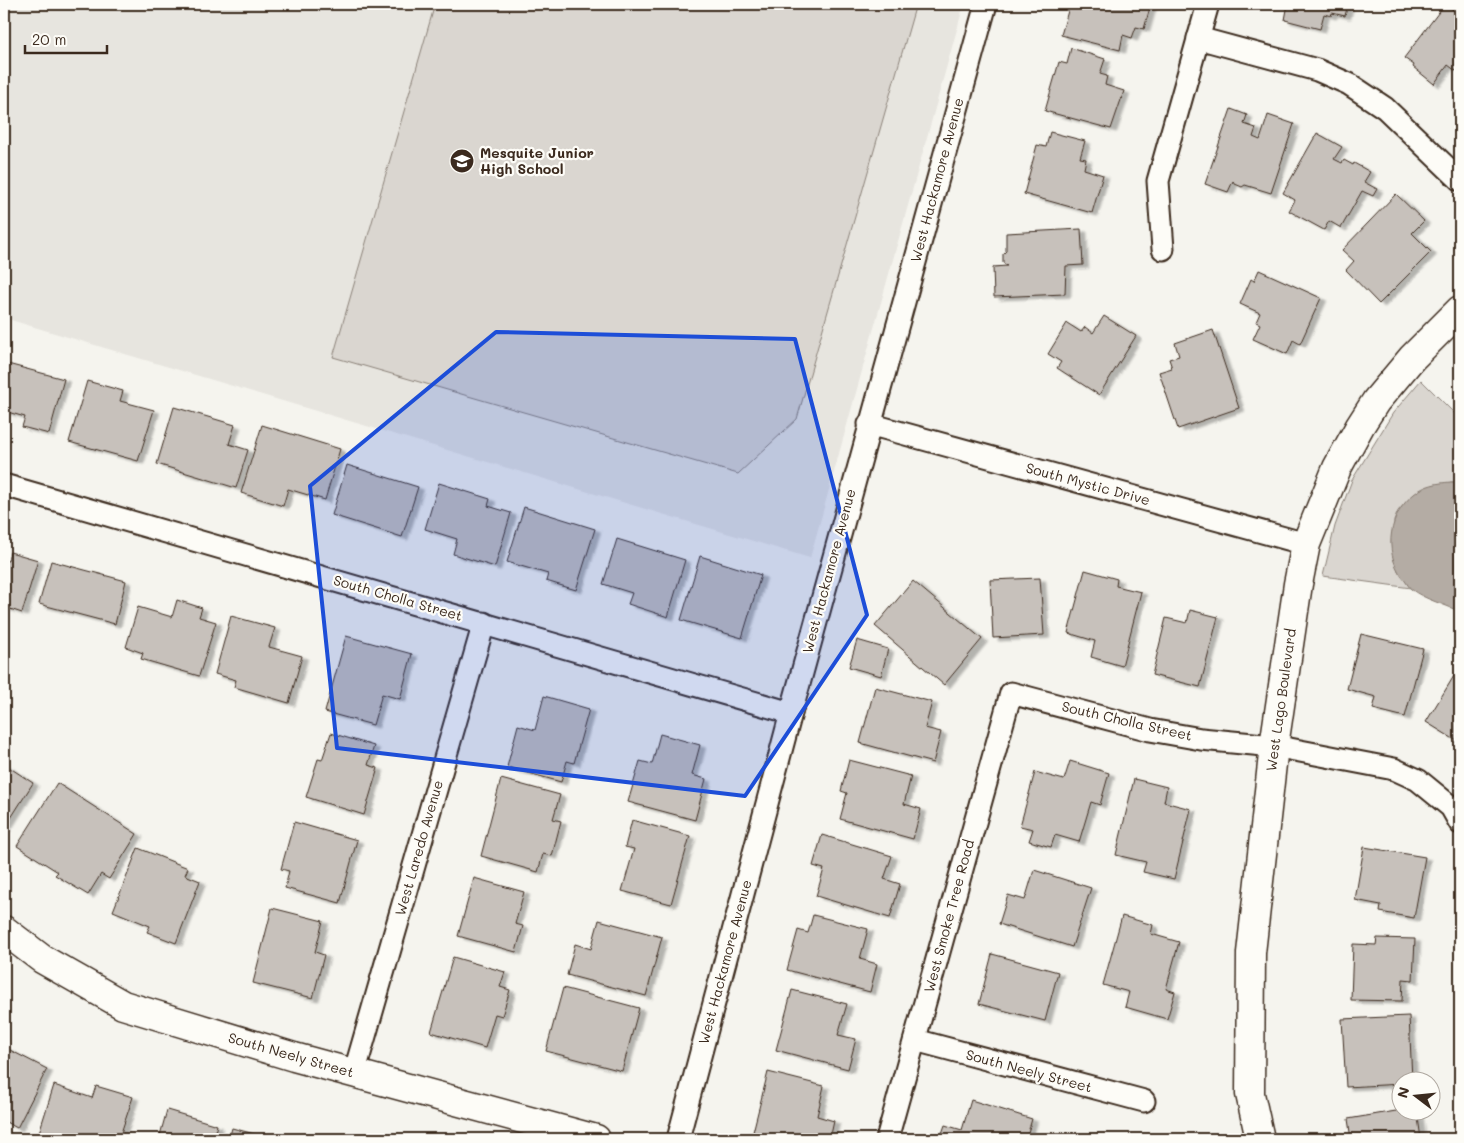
<svg xmlns="http://www.w3.org/2000/svg" width="1464" height="1143" viewBox="0 0 1464 1143" font-family="Mali,sans-serif">
<style>
.built{fill:#e7e5df}
.green{fill:#dad6d0;stroke:#8a8077}
.water{fill:#b4aca4;stroke:#84786e}
.building{fill:#c7c1bb;stroke:#3b2a1e;filter:url(#shadow)}
.lines{fill:none;stroke-linecap:round;stroke-linejoin:round}
.street-casing{stroke:#3b2a1e;stroke-width:25}
.secondary-casing{stroke:#3b2a1e;stroke-width:31}
.street{stroke:#fdfcf7;stroke-width:21}
.secondary{stroke:#fdfcf7;stroke-width:28}
.marked{fill:#1d4ed8;fill-opacity:0.2;stroke:#1d4ed8;stroke-width:4;stroke-linejoin:round}
.labels{text-anchor:middle;stroke-width:4.5;stroke-linejoin:round;paint-order:stroke}
.poi-label{font-size:14px;font-weight:bold;fill:#3b2a1e;stroke:#fdfcf7;text-anchor:start}
.street-label{font-size:14px;fill:#3b2a1e;stroke:#fdfcf7}
</style>
<defs>
<filter id="shadow"><feDropShadow dx="5.5" dy="3" stdDeviation="1" flood-color="#0004"/></filter>
</defs>
<rect width="100%" height="100%" fill="#f5f4ee"/>
<filter id="ink" filterUnits="userSpaceOnUse"><feTurbulence type="fractalNoise" baseFrequency=".02" numOctaves="2"/><feDisplacementMap in="SourceGraphic" scale="10" xChannelSelector="R" yChannelSelector="G"/><feConvolveMatrix kernelMatrix="1 2 1 2 8 2 1 2 1" color-interpolation-filters="sRGB"/></filter>
<g filter="url(#ink)">
<path class="built" d="M4,4h960l-154,554 -806,-240z"/>
<g class="green">
<path d="M435,4h481l-119,415 -59,55 -405,-117z"/>
<path d="M1421,380l39,39v63h-9l-44,19 -9,10 -4,10 4,50 13,17 -88,-12 12,-50 17,-46 41,-67z"/>
</g>
<path class="water" d="M1451,482h9v130c-15,-8 -35,-12 -49,-23 -3,-3 -6,-9 -9,-12 -19,-27 -13,-63 12,-83 11,-9 23,-11 37,-12z"/>
<g class="building">
<path d="M1070,4h81l-7,25 -8,-2 -4,11 -9,-3 -3,15 -59,-15z"/>
<path d="M1288,4h60l-3,12 -13,-3 -1,3 -7,-2 -4,15 -35,-9z"/>
<path d="M1445,4l15,11v54l-1,-1 -3,3 -8,-6 -14,19 -21,-17 1,-2 -10,-7z"/>
<path d="M1071,48l34,11 -5,15 7,2 -2,9 19,6 -13,38 -66,-18 14,-49 8,2z"/>
<path d="M1231,109l16,6 -3,9 12,4 -3,9 7,3 8,-25 26,9 -23,69 -26,-8 -3,2 -7,-3 -2,-3 -5,11 -23,-8z"/>
<path d="M1050,132l35,9 -5,17 6,1 -2,10 19,6 -11,38 -68,-19 13,-49 9,2z"/>
<path d="M1317,133l25,14 -8,12 8,4 2,-3 9,5 1,-2 16,9 -6,10 13,7 -4,7 -11,-5 -21,37 -12,-7 -5,9 -35,-19 6,-11 -12,-7z"/>
<path d="M1396,194l28,27 -12,12 19,19 -52,52 -33,-34 8,-9 -12,-11z"/>
<path d="M1081,229l2,36 -17,1 -1,28 -71,3 -1,-30 14,-1 -4,-3v-9l3,-3v-18z"/>
<path d="M1259,270l62,28 -21,46 -7,-4 -6,14 -34,-15 7,-15 -4,-2 4,-9 -20,-9 11,-25 3,2z"/>
<path d="M1104,316l32,20 -37,59 -42,-27 4,-6 -13,-8 19,-31 14,9 4,-5 8,6z"/>
<path d="M1213,330l26,78 -61,21 -19,-57 13,-4 -3,-9 10,-3 -4,-13z"/>
<path d="M4,363l60,16 -15,55 -27,-7 3,-10 -21,-6z"/>
<path d="M87,381l36,10 -3,10 34,9 -16,51 -69,-19z"/>
<path d="M174,407l61,18 -6,19 19,6 -12,38 -79,-24z"/>
<path d="M262,425l78,24 -15,51 -37,-11 -5,17 -42,-13z"/>
<path d="M347,465l71,22 -16,50 -70,-22z"/>
<path d="M439,483l51,16 -2,7 23,7 -16,54 -42,-13 4,-15 -32,-10z"/>
<path d="M524,507l71,22 -19,61 -30,-9 2,-7 -41,-12z"/>
<path d="M617,539l68,21 -17,57 -40,-13 4,-11 -29,-9z"/>
<path d="M10,552l28,8 -16,53 -18,-6v-47l4,1z"/>
<path d="M700,556l61,19 -19,63 -61,-18z"/>
<path d="M51,561l75,20 -11,43 -76,-20z"/>
<path d="M1085,570l32,9 -1,7 25,6 -19,74 -31,-9 4,-16 -27,-8z"/>
<path d="M1040,578l4,57 -51,3 -3,-58z"/>
<path d="M913,581l69,58 -38,46 -69,-59z"/>
<path d="M177,600l25,8 -3,9 17,5 -17,54 -58,-17 2,-6 -17,-6 12,-40 34,10z"/>
<path d="M1190,610l28,7 -18,70 -48,-12 14,-57 21,5z"/>
<path d="M231,616l44,12 -6,19 33,9 -13,47 -55,-16 2,-7 -21,-6z"/>
<path d="M1361,634l62,15 -18,68 -32,-8 3,-12 -29,-8z"/>
<path d="M346,636l66,18 -12,45 -18,-5 -9,31 -48,-13z"/>
<path d="M857,640l31,9 -7,27 -32,-9z"/>
<path d="M1460,666v77l-34,-21z"/>
<path d="M875,687l57,15 -7,26 16,4 -8,31 -73,-20z"/>
<path d="M544,696l45,13 -15,54 -7,-2 -6,21 -54,-15 11,-42 17,5z"/>
<path d="M331,733l43,13 -6,19 10,3 -14,47 -58,-18 12,-38 4,1z"/>
<path d="M660,734l40,11 -8,30 14,4 -11,41 -67,-18 12,-41 12,3z"/>
<path d="M849,760l62,16 -7,28 17,5 -8,30 -73,-20 7,-26 -6,-2z"/>
<path d="M1070,761l39,12 -9,32 -9,-3 -12,40 -24,-7 -4,12 -22,-6 4,-12 -13,-3 15,-54 29,8z"/>
<path d="M4,764l29,19 -29,46z"/>
<path d="M501,779l59,16 -7,24 8,2 -9,35 -9,-2 -5,18 -57,-16z"/>
<path d="M1134,779l33,8 -3,15 27,7 -17,70 -31,-7 3,-10 -30,-7z"/>
<path d="M57,783l80,51 -28,45 -8,-5 -13,21 -33,-20 3,-3 -41,-26z"/>
<path d="M632,820l58,16 -19,68 -49,-13 12,-42 -9,-2z"/>
<path d="M294,822l63,18 -17,63 -55,-15 4,-17 -8,-2z"/>
<path d="M822,835l70,21 -8,23 16,5 -10,34 -74,-22 8,-27 -11,-3z"/>
<path d="M1364,847l61,10 -11,61 -34,-6 1,-7 -26,-5z"/>
<path d="M138,848l50,20 -3,7 15,6 -24,62 -29,-11 3,-6 -37,-15z"/>
<path d="M1034,870l57,18 -19,59 -73,-23 9,-29 17,5z"/>
<path d="M474,878l50,14 -9,32 8,2 -7,26 -58,-16z"/>
<path d="M272,908l51,13 -8,31 9,3 -11,43 -60,-15z"/>
<path d="M813,915l55,14 -8,30 17,5 -7,28 -83,-22 11,-40 10,3z"/>
<path d="M1122,916l31,9 -2,9 28,8 -13,47 9,3 -8,27 -42,-12 4,-15 -26,-7z"/>
<path d="M599,920l63,17 -16,59 -79,-21 8,-31 16,5z"/>
<path d="M1377,938l38,1 -2,41 -10,-1 -1,22 -51,-1 2,-56 23,1z"/>
<path d="M992,954l66,18 -13,49 -66,-17z"/>
<path d="M453,957l52,15 -5,15 10,3 -8,26 -7,-2 -10,34 -54,-16z"/>
<path d="M563,988l76,20 -17,63 -76,-20z"/>
<path d="M792,990l55,14 -9,31 18,4 -8,30 -72,-19z"/>
<path d="M1409,1016l3,64h-10v4l-56,3 -4,-68z"/>
<path d="M4,1047l43,22 -30,59 -13,-7z"/>
<path d="M768,1072l56,14 -7,30 17,5 -4,18h-49l-28,-7z"/>
<path d="M54,1085l38,13 4,-12 37,11 -14,42h-82z"/>
<path d="M971,1100l61,19 -6,20h-86l5,-14 17,5z"/>
<path d="M167,1110l50,15 -4,14h-54z"/>
<path d="M1402,1110h15l4,29h-70l-3,-20z"/>
<path d="M232,1128l41,11h-44z"/>
</g>
<g class="lines">
<defs>
<g id="street">
<path d="M1198,38l119,32 32,14 36,24 75,72"/>
<path d="M1163,249l-5,-68 50,-177"/>
<path d="M869,424l437,120"/>
<path d="M4,485l787,228"/>
<path d="M915,1040l229,61"/>
<path d="M354,1074l130,-451"/>
<path d="M678,1139l113,-426 195,-709"/>
<path d="M887,1139l124,-446 139,37 51,9 73,7 120,23 24,11 33,27 9,16"/>
</g>
<g id="secondary">
<path d="M4,930l38,29 81,46 171,52 302,82"/>
<path d="M1260,1139l-10,-45 1,-141 23,-207 24,-162 8,-40 31,-76 23,-42 16,-25 36,-43 48,-48"/>
</g>
</defs>
<use href="#street" class="street-casing"/>
<use href="#secondary" class="secondary-casing"/>
<use href="#street" class="street"/>
<use href="#secondary" class="secondary"/>
</g>
</g>
<path class="marked" d="M496,332l299,7 72,276 -122,181 -408,-48 -27,-262z"/>
<defs>
<symbol id="school-disc" viewBox="-11 -11 22 22"><circle r="9.5" fill="#3b2a1e" stroke="#fdfcf7"/><path d="M0-5L7-2L0 1L-7-2ZM-4 1L0 2.5L4 1V4Q0 6-4 4Z" fill="#fff"/></symbol>
</defs>
<g fill-rule="evenodd">
<use href="#school-disc" x="448" y="147" width="28" height="28"/>
</g>
<g class="labels">
<g class="poi-label">
<text x="480" y="158">Mesquite Junior<tspan x="480" dy="16">High School</tspan></text>
</g>
<g class="street-label">
<text transform="translate(937 180) rotate(-75)" y="5">West Hackamore Avenue</text>
<text transform="translate(1088 484) rotate(15)" y="5">South Mystic Drive</text>
<text transform="translate(829 571) rotate(-75)" y="5">West Hackamore Avenue</text>
<text transform="translate(398 598) rotate(16)" y="5">South Cholla Street</text>
<text transform="translate(1281 700) rotate(-82)" y="5">West Lago Boulevard</text>
<text transform="translate(1127 721) rotate(13)" y="5">South Cholla Street</text>
<text transform="translate(419 848) rotate(-74)" y="5">West Laredo Avenue</text>
<text transform="translate(949 916) rotate(-75)" y="5">West Smoke Tree Road</text>
<text transform="translate(725 962) rotate(-75)" y="5">West Hackamore Avenue</text>
<text transform="translate(291 1055) rotate(16)" y="5">South Neely Street</text>
<text transform="translate(1029 1071) rotate(15)" y="5">South Neely Street</text>
</g>
</g>
<rect width="1464" height="1143" fill="none" stroke="#fdfcf7" stroke-width="20"/>
<rect x="10" y="10" width="1444" height="1123" fill="none" stroke="#3b2a1e" stroke-width="2" filter="url(#ink)"/>
<g transform="translate(1416 1096) rotate(286)"><circle r="24" fill="#fdfcf7" stroke="#afa8a0"/>
<path d="M0-4L9 19L0 12L-9 19Z" fill="#3b2a1e"/>
<text y="-8" font-size="14" font-weight="bold" text-anchor="middle" fill="#3b2a1e">N</text>
</g>
<path d="M25 45v8h82v-8" fill="none" stroke="#3b2a1e" stroke-width="2.5"/>
<text x="32" y="45" font-size="15" fill="#3b2a1e" stroke="#fdfcf7" stroke-width="4" paint-order="stroke">20 m</text>
</svg>
